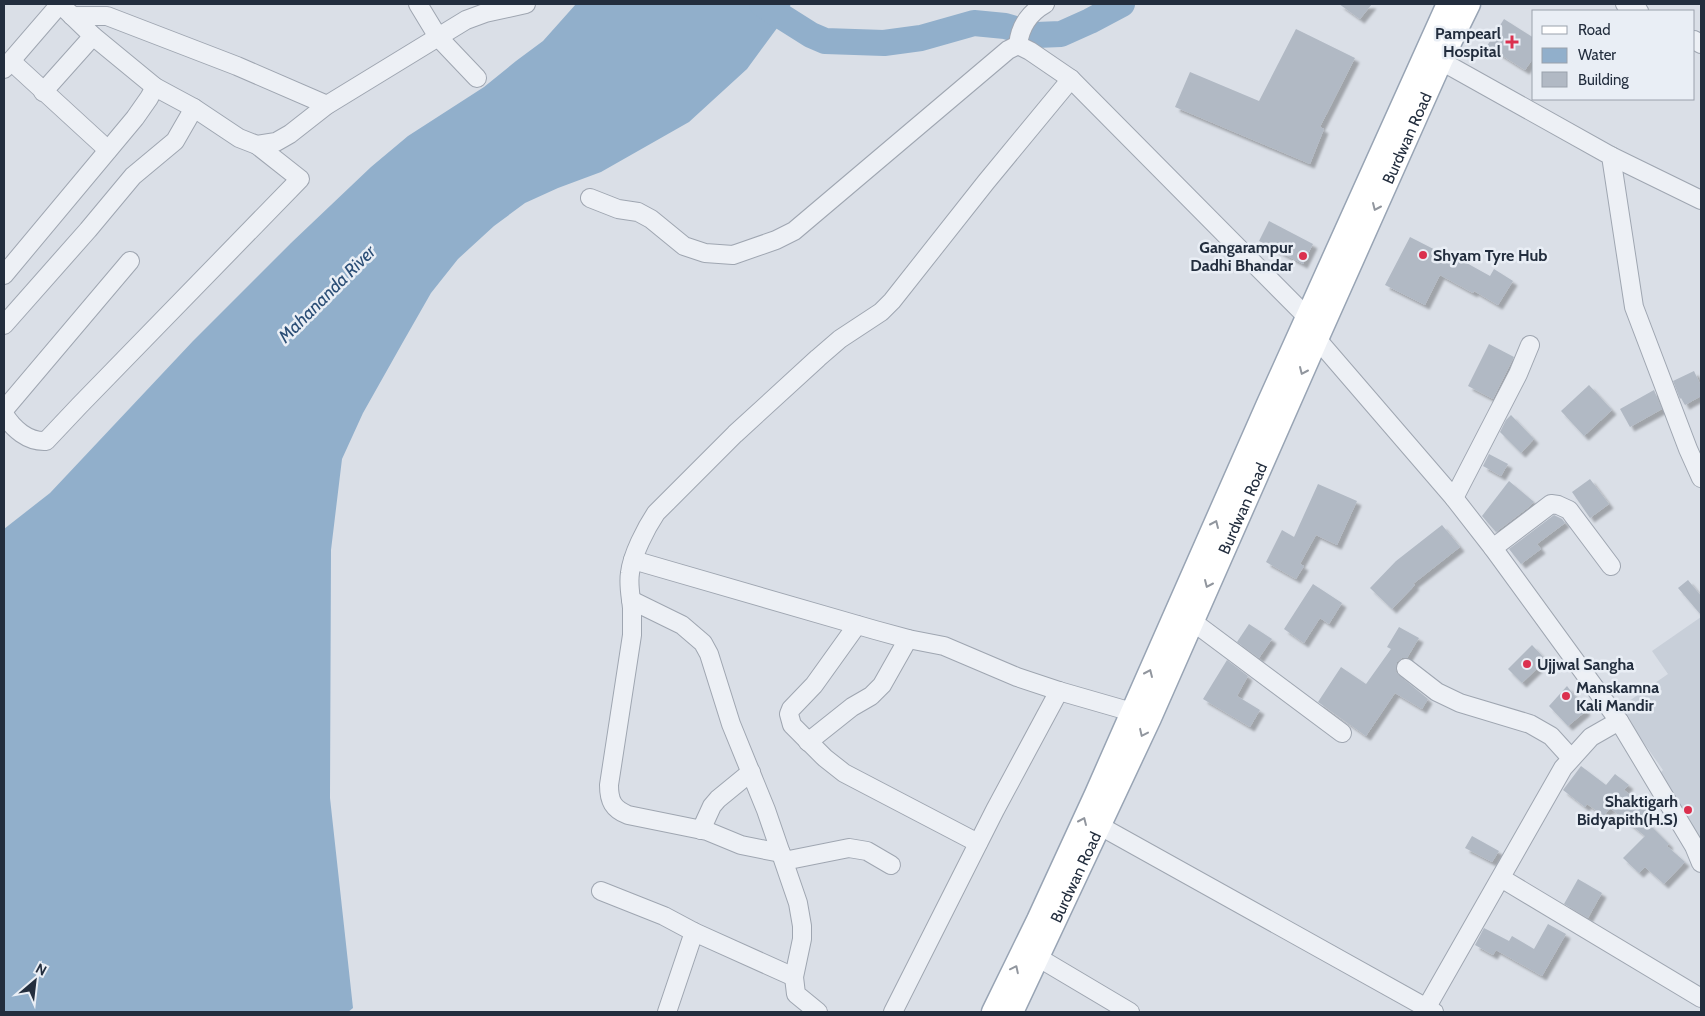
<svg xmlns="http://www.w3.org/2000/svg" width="1705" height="1016" viewBox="0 0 1705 1016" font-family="Cabin,sans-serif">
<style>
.built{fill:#c8cfd9}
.water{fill:#91afcb}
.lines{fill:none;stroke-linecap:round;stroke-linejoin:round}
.river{stroke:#91afcb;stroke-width:26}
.building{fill:#b1b9c4;filter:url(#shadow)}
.minor-casing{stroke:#9fa6b1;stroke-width:20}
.major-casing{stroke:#98a4b4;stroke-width:25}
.minor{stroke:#edf0f5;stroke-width:18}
.major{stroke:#fff;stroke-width:22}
.oneway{stroke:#91969e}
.poi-dot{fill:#db304e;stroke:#e9eef5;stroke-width:2}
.labels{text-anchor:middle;stroke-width:5;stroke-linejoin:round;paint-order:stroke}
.poi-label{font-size:16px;font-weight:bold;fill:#232e3e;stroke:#e9eef5;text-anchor:end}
.street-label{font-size:16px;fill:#232e3e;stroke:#e9eef5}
.water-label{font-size:18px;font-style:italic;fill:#2a4d75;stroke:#e9eef5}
</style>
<defs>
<filter id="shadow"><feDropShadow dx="4.5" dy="4.5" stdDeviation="1" flood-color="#0004"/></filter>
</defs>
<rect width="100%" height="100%" fill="#dadfe7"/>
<path class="built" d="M1701,617v236l-45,-75 7,-8 -44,-62 49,-34 -16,-23z"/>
<path class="water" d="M576,4h215l-8,16 -36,49 -58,53 -88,50 -43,16 -33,15 -31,23 -36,33 -27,34 -28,49 -40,71 -21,46 -11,91 -1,248 23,210 -5,4h-344v-483l46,-36 143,-152 98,-98 80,-76 37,-31 76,-49 32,-26 27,-20z"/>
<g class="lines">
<path class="river" d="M762,4l49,31 14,6 59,2 37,-5 53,-15 31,3 31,9 25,-1 29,-13 32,-17"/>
</g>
<g class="building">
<path d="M1339,4h33l-12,15z"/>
<path d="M1504,19l30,19v19l-9,13 -38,-24z"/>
<path d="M1296,29l59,29 -35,69 4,2 -14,35 -135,-57 15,-35 69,29z"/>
<path d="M1269,221l44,23 -10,20 -44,-23z"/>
<path d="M1410,237l43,22 1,-3 36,20 4,-7 19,12 -15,24 -24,-14 -1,2 -33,-18 -15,30 -40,-20z"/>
<path d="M1489,344l25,13 -21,42 -25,-13z"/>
<path d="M1694,371l7,15v10l-16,9 -4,-7 -1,1 -7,-18z"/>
<path d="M1589,385l23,25 -28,26 -23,-25z"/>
<path d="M1654,390l8,19 -32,18 -10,-18z"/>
<path d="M1511,415l23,24 -13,14 -21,-21 6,-12z"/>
<path d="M1489,454l19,10 -7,12 -18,-10z"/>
<path d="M1590,479l19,25 -19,14 -18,-26z"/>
<path d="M1509,481l25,21 -5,5 -33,25 -14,-16z"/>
<path d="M1318,484l39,17 -20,44 -21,-10 -16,29 4,2 -8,13 -30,-17 16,-32 12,7z"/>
<path d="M1554,515l8,4 3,4 -28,21 4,5 -20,15 -12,-15z"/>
<path d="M1442,525l18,22 -47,37 2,1 -23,24 -22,-21 26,-27z"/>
<path d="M1688,580l13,16v19l-23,-27z"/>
<path d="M1313,584l29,19 -13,21 -9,-6 -16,25 -20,-14z"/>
<path d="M1249,624l23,15 -13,19 -22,-16z"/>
<path d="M1399,627l20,11 -12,20h-5l-5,4 -1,10 4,4 28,23 -6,10 -27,-16 -29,43 -48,-34 23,-35 25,17 25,-35 -4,-2z"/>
<path d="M1532,645l14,15 -24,23 -14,-14z"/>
<path d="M1227,660l21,16 -11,20 23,14 -10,17 -47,-28z"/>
<path d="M1567,686l19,25 -18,15 -19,-20z"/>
<path d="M1581,766l25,19 9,-11 14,11 -5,5 24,19 -7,7 28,28 -2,2 18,16 -21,22 -19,-17 -6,6 -16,-15 22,-22 -35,-28 -6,8 -17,-12 -2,3 -22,-17z"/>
<path d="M1472,836l27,15 -7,11 -27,-14z"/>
<path d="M1578,879l24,14 -14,25 -24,-14z"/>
<path d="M1548,924l18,10 -24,42 -46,-26 -3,5 -18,-10 9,-17 25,13 3,-5 22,13z"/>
</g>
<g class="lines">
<defs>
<g id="minor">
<path d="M60,4l33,32 62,51 39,21 45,30 18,7 19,-3 14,-8 37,-29 139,-85 19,-7 41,-9"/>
<path d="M418,4l20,33 39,41"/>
<path d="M1625,4l14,7"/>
<path d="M72,16h35l130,50 90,39"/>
<path d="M1694,40l7,4"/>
<path d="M1018,45l12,6 41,28 236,238"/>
<path d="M1018,45c2,-18 11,-32 27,-41"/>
<path d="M11,61l97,89"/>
<path d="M1441,61l170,95 23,151 54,142 13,29"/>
<path d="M4,69l56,-65"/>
<path d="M43,92l50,-56"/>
<path d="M1611,156l90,44"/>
<path d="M590,198l28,11 20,3 13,7 33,27 21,7 28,2 43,-15 18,-9 214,-181 10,-5"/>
<path d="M4,275l131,-157 14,-20 6,-11"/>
<path d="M4,325l84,-95 45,-54 42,-35 19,-33"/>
<path d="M1317,339l137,159 39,50 126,173 75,125 7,17"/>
<path d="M4,410l126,-149"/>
<path d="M4,414c9,15 24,28 42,27l33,-35 221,-227 -43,-34"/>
<path d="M1454,498l64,-124 12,-29"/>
<path d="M1493,548l58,-44 7,1 11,5 42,56"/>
<path d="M633,560l242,70 33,9 36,7 73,31 42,14 73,21"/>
<path d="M631,600l51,25 21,18 6,11 22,70 35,86 32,93 4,23v13l-8,38 2,17 22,18"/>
<path d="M1192,621l150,112"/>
<path d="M857,625l-43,60 -23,24 -2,5 3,11 33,33 19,15 134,70"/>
<path d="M1406,668l31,24 23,11 70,21 21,12 20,22"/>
<path d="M808,742l44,-35 19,-11 11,-11 26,-46"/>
<path d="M1100,826l334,186"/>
<path d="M701,830l11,-24 6,-7 33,-27"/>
<path d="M781,853l-40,-8 -34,-14 -79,-16c-15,-6 -19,-14 -19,-30l23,-150c0,-9 0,-18 0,-27 -1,-11 -4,-23 -2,-35 2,-18 16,-45 26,-60l79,-79 83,-76 22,-19 41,-27 11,-11 94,-119 85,-103"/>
<path d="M784,861l65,-13 18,3 24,14"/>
<path d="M1501,878l200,120"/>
<path d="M601,891l63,25 30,16 100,45"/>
<path d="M1039,958l91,54"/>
<path d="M667,1012l27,-80"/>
<path d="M893,1012l102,-202 64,-119"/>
<path d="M1424,1012l139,-244 28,-31 28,-16"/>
</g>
<g id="major">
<path d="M993,1012l45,-92 58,-126 171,-388 181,-402"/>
<path id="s1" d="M1012,1012l138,-294 167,-379 124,-278 28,-57"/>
</g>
</defs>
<use href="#minor" class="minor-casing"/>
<use href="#major" class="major-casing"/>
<use href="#minor" class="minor"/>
<use href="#major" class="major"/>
</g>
<defs><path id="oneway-chevron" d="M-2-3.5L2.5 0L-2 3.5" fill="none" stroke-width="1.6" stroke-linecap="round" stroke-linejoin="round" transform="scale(1.25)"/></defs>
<g class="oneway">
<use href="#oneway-chevron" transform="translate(1376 207) rotate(114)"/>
<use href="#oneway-chevron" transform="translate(1303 371) rotate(114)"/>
<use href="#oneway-chevron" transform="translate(1215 524) rotate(-66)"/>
<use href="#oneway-chevron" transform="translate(1208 584) rotate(114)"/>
<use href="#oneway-chevron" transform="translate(1149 673) rotate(-66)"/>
<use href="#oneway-chevron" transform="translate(1143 733) rotate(115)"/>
<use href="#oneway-chevron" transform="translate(1083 821) rotate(-66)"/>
<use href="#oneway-chevron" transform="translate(1015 969) rotate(-64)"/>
</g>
<g class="poi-dot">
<path d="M1509.5 34.5h5v5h5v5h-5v5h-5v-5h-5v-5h5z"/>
<circle cx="1423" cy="255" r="5"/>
<circle cx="1303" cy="256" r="5"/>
<circle cx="1527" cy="664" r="5"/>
<circle cx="1566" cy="696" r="5"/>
<circle cx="1688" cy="810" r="5"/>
</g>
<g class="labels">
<g class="poi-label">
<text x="1501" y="39">Pampearl<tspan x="1501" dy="18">Hospital</tspan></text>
<text x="1293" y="253">Gangarampur<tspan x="1293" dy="18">Dadhi Bhandar</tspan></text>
<text x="1433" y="261" text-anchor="start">Shyam Tyre Hub</text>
<text x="1537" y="670" text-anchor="start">Ujjwal Sangha</text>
<text x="1576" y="693" text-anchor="start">Manskamna<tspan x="1576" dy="18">Kali Mandir</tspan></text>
<text x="1678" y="807">Shaktigarh<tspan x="1678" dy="18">Bidyapith(H.S)</tspan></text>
</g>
<g class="street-label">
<text dy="6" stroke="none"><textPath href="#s1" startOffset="959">Burdwan Road</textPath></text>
<text dy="6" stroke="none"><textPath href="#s1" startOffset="554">Burdwan Road</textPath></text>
<text dy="6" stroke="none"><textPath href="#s1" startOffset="149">Burdwan Road</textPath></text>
</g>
<g class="water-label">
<text transform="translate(327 294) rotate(-45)" y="6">Mahananda River</text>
</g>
</g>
<rect width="1705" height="1016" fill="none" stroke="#232e3e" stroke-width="10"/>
<rect x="1532" y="10" width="162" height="90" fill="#e9eef5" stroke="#9aa1ac"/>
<rect x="1542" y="26" width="25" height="8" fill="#ffffff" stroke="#9aa1ac"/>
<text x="1578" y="35" font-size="15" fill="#232e3e">Road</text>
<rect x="1542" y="48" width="25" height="15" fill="#91afcb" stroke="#9aa1ac"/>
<text x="1578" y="60" font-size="15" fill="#232e3e">Water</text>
<rect x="1542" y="72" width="25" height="15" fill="#b1b9c4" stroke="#9aa1ac"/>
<text x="1578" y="85" font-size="15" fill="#232e3e">Building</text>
<g transform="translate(35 981) rotate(28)" stroke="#e9eef5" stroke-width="4" paint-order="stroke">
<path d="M0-4L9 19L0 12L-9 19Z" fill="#232e3e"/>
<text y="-8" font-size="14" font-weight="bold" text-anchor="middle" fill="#232e3e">N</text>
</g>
</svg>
